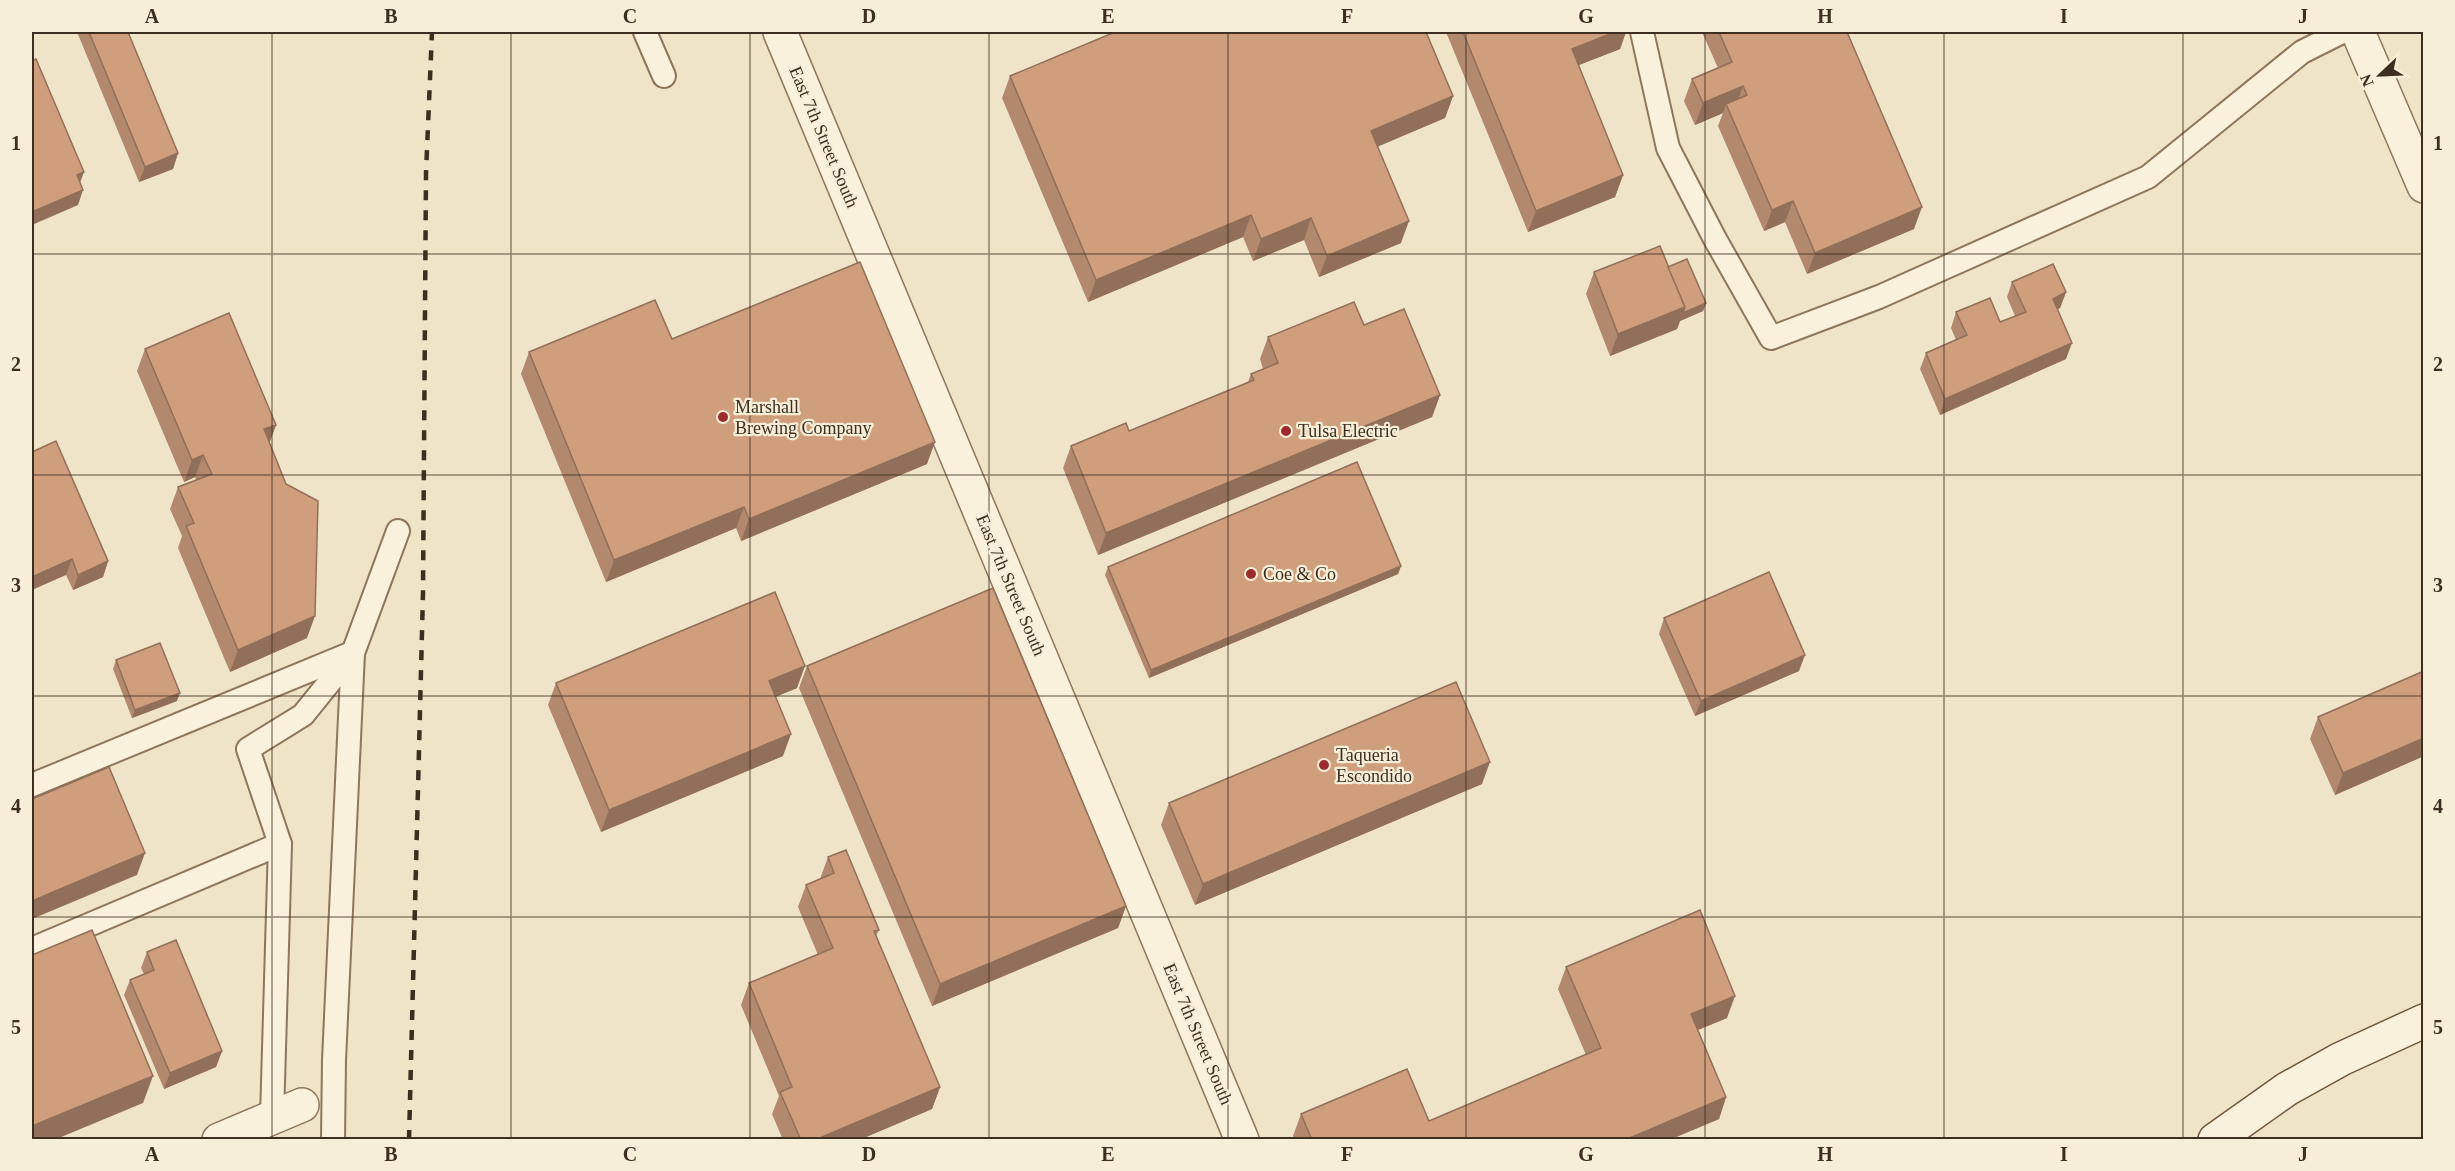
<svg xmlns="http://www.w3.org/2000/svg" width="2455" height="1171" viewBox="0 0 2455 1171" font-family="Georgia,serif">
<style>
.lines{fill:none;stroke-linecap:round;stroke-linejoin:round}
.service-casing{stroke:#8d765c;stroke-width:26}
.minor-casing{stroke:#8d765c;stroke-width:36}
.secondary-casing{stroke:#6f573f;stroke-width:36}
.service{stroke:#faf1dc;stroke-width:22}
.minor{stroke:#faf1dc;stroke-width:33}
.secondary{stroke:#faf1dc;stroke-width:33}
.rail{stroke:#3d2e20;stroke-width:4.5;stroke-dasharray:10 10;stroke-linecap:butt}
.wall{fill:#b2896c}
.shaded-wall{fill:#916f58}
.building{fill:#cf9f7d;stroke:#916f58;stroke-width:1.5}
.grid{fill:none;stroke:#3d2e20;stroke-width:1.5;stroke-opacity:0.55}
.poi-dot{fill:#9e2a2b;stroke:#f7eed8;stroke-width:2}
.labels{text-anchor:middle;stroke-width:4.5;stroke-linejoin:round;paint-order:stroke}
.street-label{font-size:18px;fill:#3d2e20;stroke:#f7eed8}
.poi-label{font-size:18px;fill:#3d2e20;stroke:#f7eed8;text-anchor:start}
.neatline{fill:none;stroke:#3d2e20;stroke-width:2}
.grid-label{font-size:20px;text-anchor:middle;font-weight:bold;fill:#3d2e20}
</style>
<rect width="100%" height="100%" fill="#f0e4c8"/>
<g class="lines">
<defs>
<g id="service">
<path d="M645,32l19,44"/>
<path d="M1642,32l26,116 47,91 56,99 108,-41 269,-120 154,-125 40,-20"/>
<path d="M32,785l320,-132"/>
<path d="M32,949l248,-105"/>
<path d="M272,1117l8,-273 -32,-95 55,-34 50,-62"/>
<path d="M333,1140l1,-80 19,-407 45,-122"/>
</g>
<g id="minor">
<path d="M780,32l462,1108"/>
<path d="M2358,32l66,154"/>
<path d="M219,1140l83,-35"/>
</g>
<path id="secondary" d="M2215,1140l72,-51 54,-30 83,-38"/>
</defs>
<use href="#service" class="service-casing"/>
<use href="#minor" class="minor-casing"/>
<use href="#secondary" class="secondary-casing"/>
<use href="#service" class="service"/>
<use href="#minor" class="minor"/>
<use href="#secondary" class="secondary"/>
<path class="rail" d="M409,1140l14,-547 3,-420 6,-141"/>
</g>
<g class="wall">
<path d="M77,32h51l50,121 -5,16 -34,13z"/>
<path d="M1446,32h180l-6,17 -42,16 45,110 -8,22 -87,35z"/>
<path d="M1702,32h145l67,197 -107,45 -22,-52 -21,9 -46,-105 5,-13 -28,12 -11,-24 8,-22 26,-11z"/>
<path d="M1010,76l443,20 -8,22 -68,28 24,97 -82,34 -15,-37 -51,21 -10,-24 -155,65 -86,-204z"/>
<path d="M1668,267l38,36 -3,8 -23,10 -3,8 -67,27 -24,-62 8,-22z"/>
<path d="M2012,282l54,10 -6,16 -2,1 8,50 -126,56 -20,-46 6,-16 30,-13 -5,-12 5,-16 44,10 15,-6 -8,-19z"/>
<path d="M1364,325l76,70 -8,22 -334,138 -35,-87 8,-22 58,-15 119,-49 3,-8 12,-5 -3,-10 8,-22z"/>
<path d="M672,339l255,125 -186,77 -5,-13 -130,54 -85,-208 8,-22z"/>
<path d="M145,349l131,76 -7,18 38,195 -77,34 -52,-124 4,-12 -12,-27 8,-22 18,-7 -1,-3 -11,5 -47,-111z"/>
<path d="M32,452l76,109 -5,16 -30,13 -7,-15z"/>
<path d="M1401,566l-3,8 -249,104 -44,-103 3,-8z"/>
<path d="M1664,618l135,53 -104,45 -36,-82z"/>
<path d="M116,660l61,41 -45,17 -19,-49z"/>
<path d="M807,666l319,240 -8,22 -186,78 -133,-318z"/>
<path d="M2424,671v85l-89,39 -25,-56 8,-22z"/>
<path d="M556,683l241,5 -22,9 8,59 -182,76 -53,-127z"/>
<path d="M1482,784l-287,121 -34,-80 8,-22z"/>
<path d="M828,857l51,73 -3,6 64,151 -8,22 -73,31h-76l-11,-26 7,-18 -38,-91 8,-22 69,-28 -20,-48 8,-22 14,-6z"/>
<path d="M147,952l75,99 -6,16 -52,22 -40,-94 6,-15 14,-6 -3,-6z"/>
<path d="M1566,967l161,51 -29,12 28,67 -7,22 -50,21h-375l-1,-4 8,-22 128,7 157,-66 -28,-66z"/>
</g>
<g class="shaded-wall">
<path d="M1615,32h11l-6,17 -56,22 8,-22z"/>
<path d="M1743,86l-8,22 -9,-4 -3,9 -28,12 8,-22z"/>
<path d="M1453,96l-8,22 -82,35 8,-22z"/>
<path d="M178,153l-5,16 -34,13 6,-15z"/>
<path d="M84,172l-6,16 -1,-13z"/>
<path d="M1623,175l-8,22 -87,35 8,-21z"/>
<path d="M83,190l-5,15 -46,20v-13z"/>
<path d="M1793,201l-8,21 -21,9 8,-21z"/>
<path d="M1922,207l-8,22 -107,45 8,-21z"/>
<path d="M1251,215l-8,22 -155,65 8,-22z"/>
<path d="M1311,218l-7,22 -51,21 8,-22z"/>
<path d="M1409,221l-8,22 -82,34 8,-21z"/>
<path d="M2066,292l-6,16 -13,6 6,-15z"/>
<path d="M1706,303l-3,8 -23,10 -3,8 -67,27 8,-22 67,-27z"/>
<path d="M2072,343l-6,16 -126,56 5,-16z"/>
<path d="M1440,395l-8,22 -334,138 8,-22z"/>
<path d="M276,425l-8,22 -4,-18z"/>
<path d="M935,442l-8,22 -186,77 8,-22z"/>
<path d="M203,455l-8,22 -11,5 8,-22z"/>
<path d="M744,507l-8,21 -130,54 8,-22z"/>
<path d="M72,559l-6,16 -34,15v-13z"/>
<path d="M108,561l-5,16 -30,13 5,-15z"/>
<path d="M1401,566l-3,8 -249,104 2,-8z"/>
<path d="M315,616l-8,22 -77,34 8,-22z"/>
<path d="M1805,655l-6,16 -104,45 6,-15z"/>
<path d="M805,666l-8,22 -36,15 8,-22z"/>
<path d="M180,693l-3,8 -45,17 3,-8z"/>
<path d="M791,734l-8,22 -182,76 8,-22z"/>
<path d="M2424,738v18l-89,39 8,-22z"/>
<path d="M1490,762l-8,22 -287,121 8,-21z"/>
<path d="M145,853l-8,22 -105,44v-18z"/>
<path d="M1126,906l-8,22 -186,78 8,-22z"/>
<path d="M1735,996l-8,22 -44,18 8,-22z"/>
<path d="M222,1051l-6,16 -52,22 6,-16z"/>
<path d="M153,1076l-10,27 -89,37h-22v-14z"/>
<path d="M940,1087l-8,22 -73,31h-44z"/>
<path d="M1726,1097l-7,22 -50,21h-44z"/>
</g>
<g class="building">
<path d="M89,32h39l50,121 -33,14z"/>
<path d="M1115,32h311l27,64 -82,35 38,90 -82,35 -16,-38 -50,21 -10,-24 -155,65 -86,-204z"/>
<path d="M1463,32h152l-43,17 51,126 -87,36z"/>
<path d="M1719,32h128l75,175 -107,46 -22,-52 -21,9 -46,-106 21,-9 -4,-9 -40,17 -11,-24 40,-17z"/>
<path d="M36,59l48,113 -7,3 6,15 -51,22v-151z"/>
<path d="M1660,246l25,61 -67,27 -24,-62z"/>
<path d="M1687,259l19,44 -23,10 2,-6 -17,-40z"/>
<path d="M860,262l75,180 -186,77 -5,-12 -130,53 -85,-208 126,-52 17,39z"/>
<path d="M2053,264l13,28 -13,7 19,44 -127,56 -19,-46 41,-18 -11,-23 34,-14 10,24 26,-10 -14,-30z"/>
<path d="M1354,302l10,23 40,-16 36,86 -334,138 -35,-87 55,-23 3,8 125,-51 -3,-6 27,-11 -10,-26z"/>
<path d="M229,313l47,112 -12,4 22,55 32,17 -3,115 -77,34 -52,-124 8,-3 -16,-36 34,-13 -9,-19 -11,5 -47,-111z"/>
<path d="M56,441l52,120 -30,14 -6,-16 -40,18v-125z"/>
<path d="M1357,462l44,104 -250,104 -43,-103z"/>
<path d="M1769,572l36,83 -104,46 -37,-83z"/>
<path d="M993,588l133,318 -186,78 -133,-318z"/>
<path d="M775,592l30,74 -36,15 22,53 -182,76 -53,-127z"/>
<path d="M160,643l20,50 -45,17 -19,-50z"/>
<path d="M2424,671v67l-81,35 -25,-56z"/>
<path d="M1456,682l34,80 -287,122 -34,-81z"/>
<path d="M109,767l36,86 -113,48v-102z"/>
<path d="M846,850l33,80 -5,1 66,156 -125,53h-14l-21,-48 12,-5 -43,-104 84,-35 -27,-63 28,-12 -6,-16z"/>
<path d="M1700,910l35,86 -44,18 35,83 -101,43h-313l-11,-26 106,-45 22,52 172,-73 -35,-81z"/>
<path d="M92,930l61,146 -121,50v-171z"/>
<path d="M176,940l46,111 -52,22 -40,-93 24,-10 -7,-18z"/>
</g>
<path class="grid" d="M272,32v1108M511,32v1108M750,32v1108M989,32v1108M1228,32v1108M1466,32v1108M1705,32v1108M1944,32v1108M2183,32v1108M32,254h2392M32,475h2392M32,696h2392M32,917h2392"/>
<g class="poi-dot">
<circle cx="723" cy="417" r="6"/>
<circle cx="1286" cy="431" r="6"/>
<circle cx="1251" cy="574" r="6"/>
<circle cx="1324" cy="765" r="6"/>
</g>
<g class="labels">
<g class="street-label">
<text transform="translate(824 137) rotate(67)" y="6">East 7th Street South</text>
<text transform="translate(1011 585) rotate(67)" y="6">East 7th Street South</text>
<text transform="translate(1198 1034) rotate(67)" y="6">East 7th Street South</text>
</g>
<g class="poi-label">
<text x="735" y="413">Marshall<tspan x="735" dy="21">Brewing Company</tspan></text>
<text x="1298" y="437">Tulsa Electric</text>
<text x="1263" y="580">Coe &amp; Co</text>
<text x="1336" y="761">Taqueria<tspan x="1336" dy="21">Escondido</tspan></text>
</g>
</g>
<rect width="2455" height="1171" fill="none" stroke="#f7eed8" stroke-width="66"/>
<g transform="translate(2380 75) rotate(247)" stroke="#f7eed8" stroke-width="4.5" paint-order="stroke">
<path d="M0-4.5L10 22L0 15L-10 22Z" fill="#3d2e20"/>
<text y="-9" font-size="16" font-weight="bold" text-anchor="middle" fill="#3d2e20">N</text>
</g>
<rect x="33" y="33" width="2389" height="1105" class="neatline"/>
<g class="grid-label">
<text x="152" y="23">A</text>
<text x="391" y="23">B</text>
<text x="630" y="23">C</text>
<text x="869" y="23">D</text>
<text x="1108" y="23">E</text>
<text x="1347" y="23">F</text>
<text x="1586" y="23">G</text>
<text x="1825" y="23">H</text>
<text x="2064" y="23">I</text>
<text x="2303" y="23">J</text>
<text x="16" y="150">1</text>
<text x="2438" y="150">1</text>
<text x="16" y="371">2</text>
<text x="2438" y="371">2</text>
<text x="16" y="592">3</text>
<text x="2438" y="592">3</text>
<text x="16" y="813">4</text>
<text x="2438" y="813">4</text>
<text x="16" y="1034">5</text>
<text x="2438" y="1034">5</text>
<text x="152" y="1161">A</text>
<text x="391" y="1161">B</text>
<text x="630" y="1161">C</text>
<text x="869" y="1161">D</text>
<text x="1108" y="1161">E</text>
<text x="1347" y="1161">F</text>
<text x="1586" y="1161">G</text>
<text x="1825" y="1161">H</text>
<text x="2064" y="1161">I</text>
<text x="2303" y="1161">J</text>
</g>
</svg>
